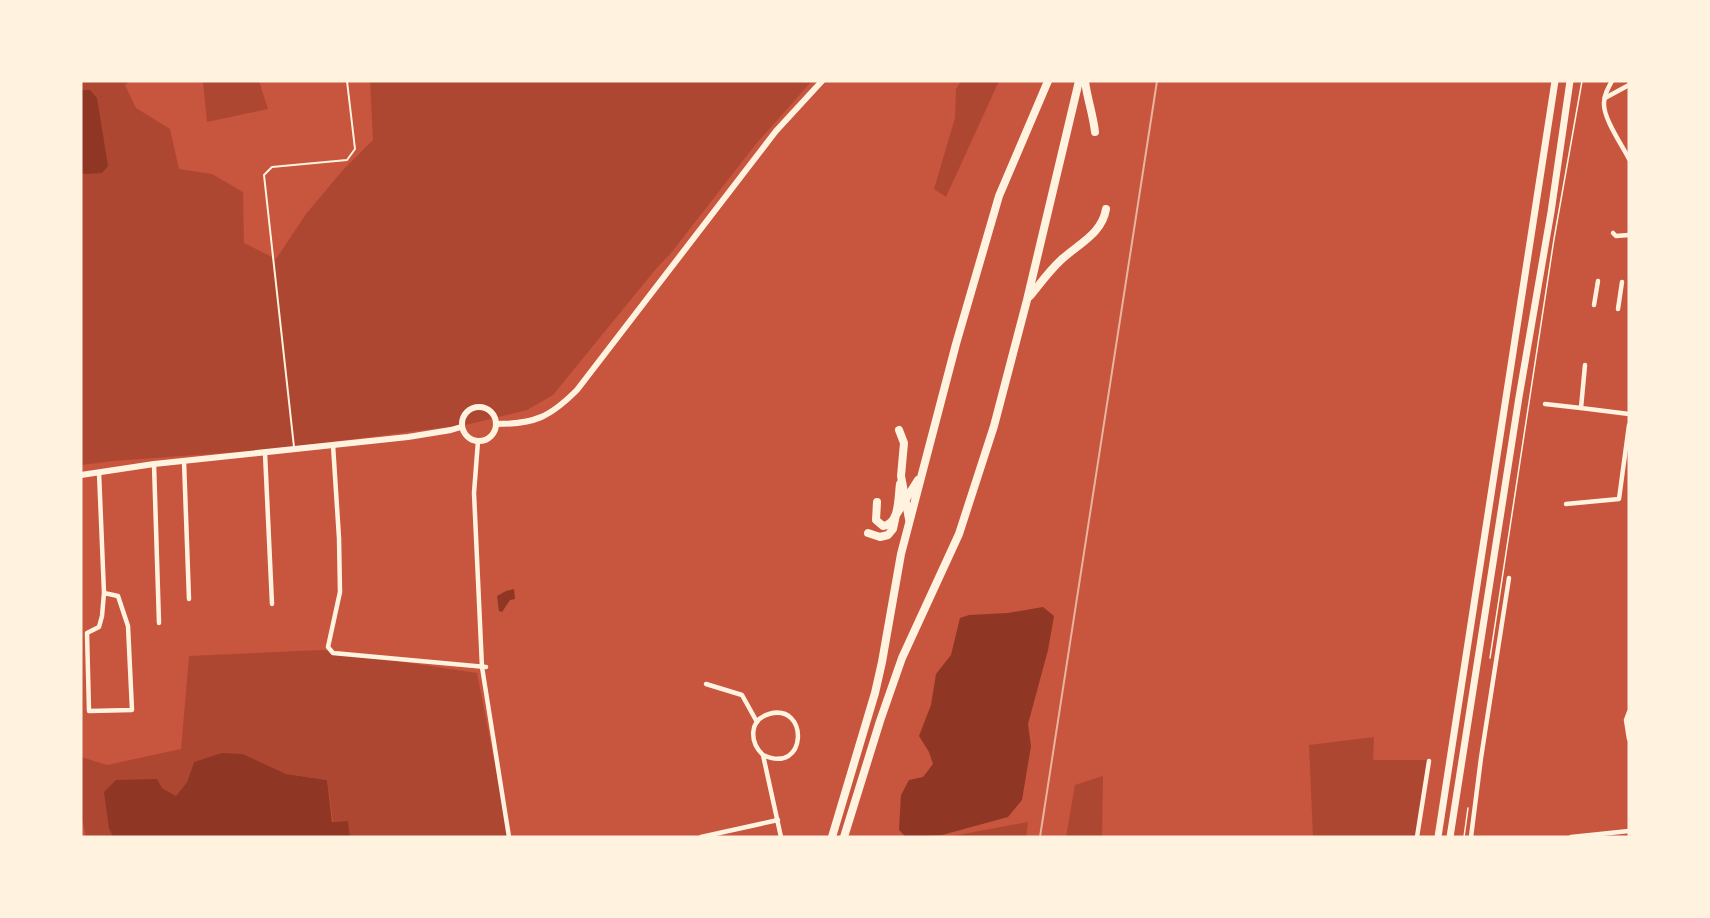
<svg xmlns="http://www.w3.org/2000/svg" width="1710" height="918" viewBox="0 0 1710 918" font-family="Georgia,serif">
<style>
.green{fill:#ae4732}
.water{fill:#8f3625}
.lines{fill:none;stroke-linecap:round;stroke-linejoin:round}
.path{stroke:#fff3e0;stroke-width:1.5}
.service{stroke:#fff3e0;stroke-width:2}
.minor{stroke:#fff3e0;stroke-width:4.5}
.secondary{stroke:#fff3e0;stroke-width:6}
.primary{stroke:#fff3e0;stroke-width:7}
.motorway{stroke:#fff3e0;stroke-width:8}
.rail{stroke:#e9b49f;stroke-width:2}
</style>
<rect width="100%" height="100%" fill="#c8553d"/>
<g class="green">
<path d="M81,81h49l-5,4 11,23 34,21 9,40 33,5 31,18 1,51 32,16 30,-45 36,-43 31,-31 -3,-59h442l-56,63 -85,109 -16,17 -102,125 -26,15 -57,14 -192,25 -165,12 -32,4z"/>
<path d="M203,81h56l9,28 -61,13z"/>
<path d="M961,81h38l-53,116 -12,-8 21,-71 1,-29z"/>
<path d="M322,650l155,23 32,164h-159l-2,-16 -15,1 -6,-42 -41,-6 -43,-20 -49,8 -7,20 -11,14 -14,-8 -53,41 4,8h-27l-5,-23v-57l26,8 74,-16 8,-93z"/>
<path d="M1374,737l-1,23h58l-12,77h-106l-4,-92z"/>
<path d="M1103,776l-1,61h-36l9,-52z"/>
<path d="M1028,822l-2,15h-79z"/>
</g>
<g class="water">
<path d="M81,90h9l7,8 11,68 -6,7 -16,1 -5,-1z"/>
<path d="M514,589l1,10 -5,1 -8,12 -3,-1 -2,-15 9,-5z"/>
<path d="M1043,607l11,9 -6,34 -20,74 3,22 -9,54 -14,17 -66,18 -36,2 -7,-7 2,-35 8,-15 14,-3 10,-13 -4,-12 -10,-16 12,-31 5,-31 15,-19 9,-37 9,-3 39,-2z"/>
<path d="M222,753l21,1 43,20 41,6 5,42 16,-1 2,16h-237l-4,-8 -5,-37 12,-12 41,-1 5,9 14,8 11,-14 7,-20z"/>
</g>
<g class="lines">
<g class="path">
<path d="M1490,658l64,-419 28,-158"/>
<path d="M1464,837l4,-29"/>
</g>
<path class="service" d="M294,447l-30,-272 8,-8 75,-7 8,-11 -8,-68"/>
<g class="minor">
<path d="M1612,81c-4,7 -8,14 -8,22 -1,15 18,42 25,56"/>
<path d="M1605,98l24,-13"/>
<path d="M1613,233l3,3 13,-1"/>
<path d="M1594,305l4,-24"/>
<path d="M1618,309l4,-27"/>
<path d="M1585,365l-4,43 48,6"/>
<path d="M1545,404l36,4"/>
<path d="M478,441l-4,52 8,174 27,170"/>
<path d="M333,445l6,93 1,54 -12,55 5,6 153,14"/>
<path d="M265,453l7,151"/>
<path d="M184,461l5,138"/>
<path d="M154,464l5,159"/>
<path d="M99,472l5,121 -2,23 -3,11 -12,6 2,78 43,-1 -4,-84 -10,-30 -14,-3"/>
<path d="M1566,504l53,-5 10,-74"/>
<path d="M706,684l36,11 15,27"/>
<path d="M1629,712l-3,8 3,19"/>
<path d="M763,755c45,21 46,-53 6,-41 -21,6 -19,29 -6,41l18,82"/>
<path d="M701,837l77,-17"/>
<path d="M1417,837l12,-76"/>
<path d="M1471,837l10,-79 28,-180"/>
<path d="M1571,837l58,-6"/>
</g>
<g class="secondary">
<circle cx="479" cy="424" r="17"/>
<path d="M496,424c39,0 54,-7 81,-34l199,-259 46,-50"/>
<path d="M81,475l73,-11 254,-27 43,-7 10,-3"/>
</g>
<g class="primary">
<path d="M1438,837l117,-756"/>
<path d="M1450,837l69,-440 32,-185 19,-131"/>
</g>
<g class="motorway">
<path d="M1085,81c2,17 8,33 10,51"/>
<path d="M1030,296c10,-12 19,-25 31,-36 17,-16 41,-26 45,-51"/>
<path d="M899,430l5,13 -3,33 8,43"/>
<path d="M877,502l-1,18 7,6c17,-2 15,-29 17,-42"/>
<path d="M868,533l12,4 8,-2 5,-6 3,-14 22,-35"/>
<path d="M832,837l43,-144 7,-31 19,-108 55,-210 43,-148 49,-115"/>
<path d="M844,837l36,-116 22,-63 57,-124 35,-108 33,-126 52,-219"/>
</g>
<path class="rail" d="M1040,837l117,-756"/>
</g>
<rect width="1710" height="918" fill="none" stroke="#fff3e0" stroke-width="165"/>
</svg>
